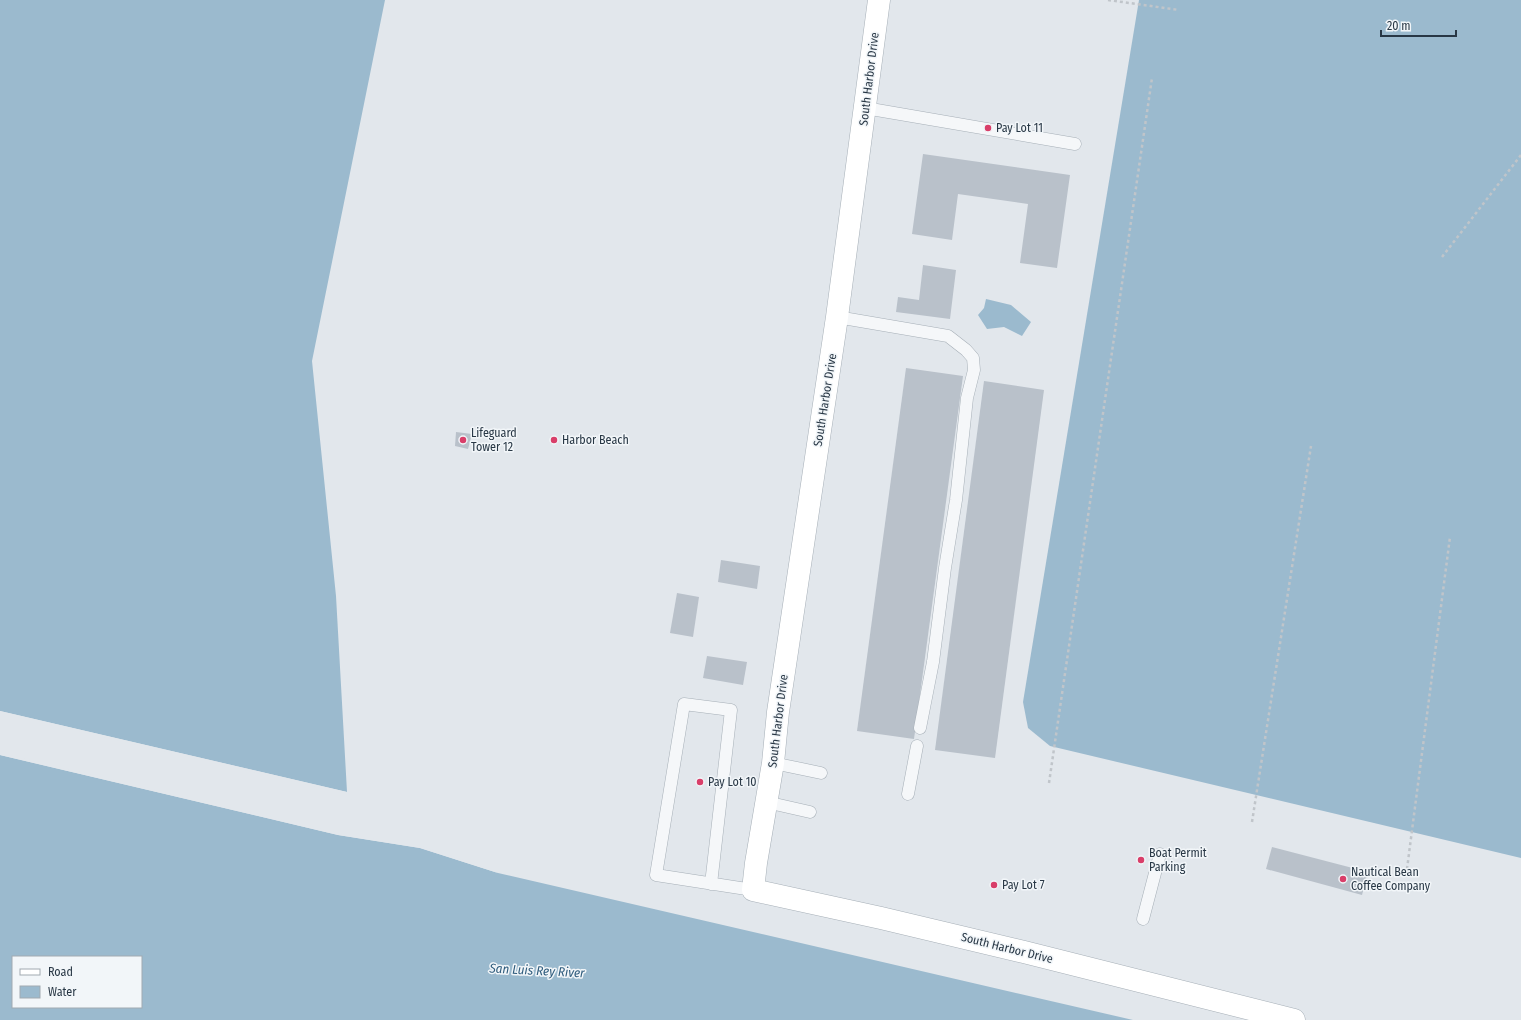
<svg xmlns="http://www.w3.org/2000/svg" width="1521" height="1020" viewBox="0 0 1521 1020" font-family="'Fira Sans Condensed',sans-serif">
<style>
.water{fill:#9bbace;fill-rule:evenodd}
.pier{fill:#e2e7ec}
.building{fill:#b9c1ca}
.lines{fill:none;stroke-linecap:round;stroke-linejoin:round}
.lane-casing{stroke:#a6afb7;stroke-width:13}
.secondary-casing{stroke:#a6afb7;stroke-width:23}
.path{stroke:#c0c5ca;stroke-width:2.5;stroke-dasharray:3 3;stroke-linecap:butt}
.lane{stroke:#f5f7f9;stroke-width:12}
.secondary{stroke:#fff;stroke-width:22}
.poi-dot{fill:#d93e69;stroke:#f2f6f9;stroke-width:1.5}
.labels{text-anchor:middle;stroke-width:3;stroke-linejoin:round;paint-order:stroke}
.street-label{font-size:12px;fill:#283745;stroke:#f2f6f9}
.poi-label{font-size:12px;fill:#283745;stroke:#f2f6f9;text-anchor:start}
.water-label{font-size:13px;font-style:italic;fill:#2f5c7d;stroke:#f2f6f9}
</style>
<rect width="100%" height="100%" fill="#e2e7ec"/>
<g class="water">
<path d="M0,0h385l-73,361 24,235 11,196 -347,-81z"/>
<path d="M1139,0h382v858l-471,-112 -22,-18 -5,-26z"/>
<path d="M986,299l25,6 20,17 -9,14 -18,-9 -17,2 -9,-14 6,-7z"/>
<path d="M0,755l338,80 82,13 78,25 635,147h-1133zM13,957h128v50h-128z"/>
</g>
<g class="pier">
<path d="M0,711l347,81 2,1 -2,1 -347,-81z"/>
<path d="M0,753l338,80 83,13 69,23 8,4 -78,-25 -82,-13 -338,-80z"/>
</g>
<g class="building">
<path d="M923,154l147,21 -13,93 -37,-5 8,-59 -70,-10 -6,46 -40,-6z"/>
<path d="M923,265l33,5 -6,49 -54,-7 2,-15 21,3z"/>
<path d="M906,368l57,8 -49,363 -57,-8z"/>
<path d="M984,381l60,9 -49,368 -60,-8z"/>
<path d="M456,432l16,2 -4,15 -13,-3z"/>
<path d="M721,560l39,6 -3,23 -39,-7z"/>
<path d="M677,593l22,4 -6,40 -23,-4z"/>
<path d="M707,656l40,6 -4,23 -40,-7z"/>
<path d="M1272,847l96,25 -6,23 -96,-26z"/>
</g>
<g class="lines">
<defs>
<g id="lane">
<path d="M865,108l210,36"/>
<path d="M837,317l111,19 18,14 7,8 1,12 -7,28 -11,102 -11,68 -12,94 -13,66"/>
<path d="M773,763l48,10"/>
<path d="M908,794l9,-48"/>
<path d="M766,802l44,10"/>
<path d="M711,884l20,-174 -47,-6 -28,171 97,15"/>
<path d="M1143,919l17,-65"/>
</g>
<path id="secondary" d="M879,0l-42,317 -59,395 -5,51 -17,100 -3,27 128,28 143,34 270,68"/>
</defs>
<use href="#lane" class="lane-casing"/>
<use href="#secondary" class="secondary-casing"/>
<g class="path">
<path d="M1108,0l71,10"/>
<path d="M1442,257l79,-102"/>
<path d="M1049,783l103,-705"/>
<path d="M1252,822l59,-376"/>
<path d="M1407,869l43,-332"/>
</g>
<use href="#lane" class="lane"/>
<use href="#secondary" class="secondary"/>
</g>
<g class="poi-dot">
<circle cx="988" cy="128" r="4"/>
<circle cx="463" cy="440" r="4"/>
<circle cx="554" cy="440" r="4"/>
<circle cx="700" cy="782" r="4"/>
<circle cx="1141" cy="860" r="4"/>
<circle cx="1343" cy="879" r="4"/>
<circle cx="994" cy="885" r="4"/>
</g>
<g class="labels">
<g class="street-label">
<text transform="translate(869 79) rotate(-83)" y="4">South Harbor Drive</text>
<text transform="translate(825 400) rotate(-81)" y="4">South Harbor Drive</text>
<text transform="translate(778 721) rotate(-83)" y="4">South Harbor Drive</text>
<text transform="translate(1007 948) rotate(14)" y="4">South Harbor Drive</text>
</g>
<g class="poi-label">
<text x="996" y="132">Pay Lot 11</text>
<text x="471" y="437">Lifeguard<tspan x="471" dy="14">Tower 12</tspan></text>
<text x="562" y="444">Harbor Beach</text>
<text x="708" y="786">Pay Lot 10</text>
<text x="1149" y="857">Boat Permit<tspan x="1149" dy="14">Parking</tspan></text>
<text x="1351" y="876">Nautical Bean<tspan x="1351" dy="14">Coffee Company</tspan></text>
<text x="1002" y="889">Pay Lot 7</text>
</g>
<g class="water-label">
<text transform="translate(537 970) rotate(3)" y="5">San Luis Rey River</text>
</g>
</g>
<rect x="12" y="956" width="130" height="52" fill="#f2f6f9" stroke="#a1aab1"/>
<rect x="20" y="969" width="20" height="6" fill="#ffffff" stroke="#a1aab1"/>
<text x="48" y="976" font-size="12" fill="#283745">Road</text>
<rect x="20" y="986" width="20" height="12" fill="#9bbace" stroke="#a1aab1"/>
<text x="48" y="996" font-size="12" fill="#283745">Water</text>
<path d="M1381 30v6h75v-6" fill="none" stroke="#283745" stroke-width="2"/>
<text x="1387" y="30" font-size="12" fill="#283745" stroke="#f2f6f9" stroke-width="3" paint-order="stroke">20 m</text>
</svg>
